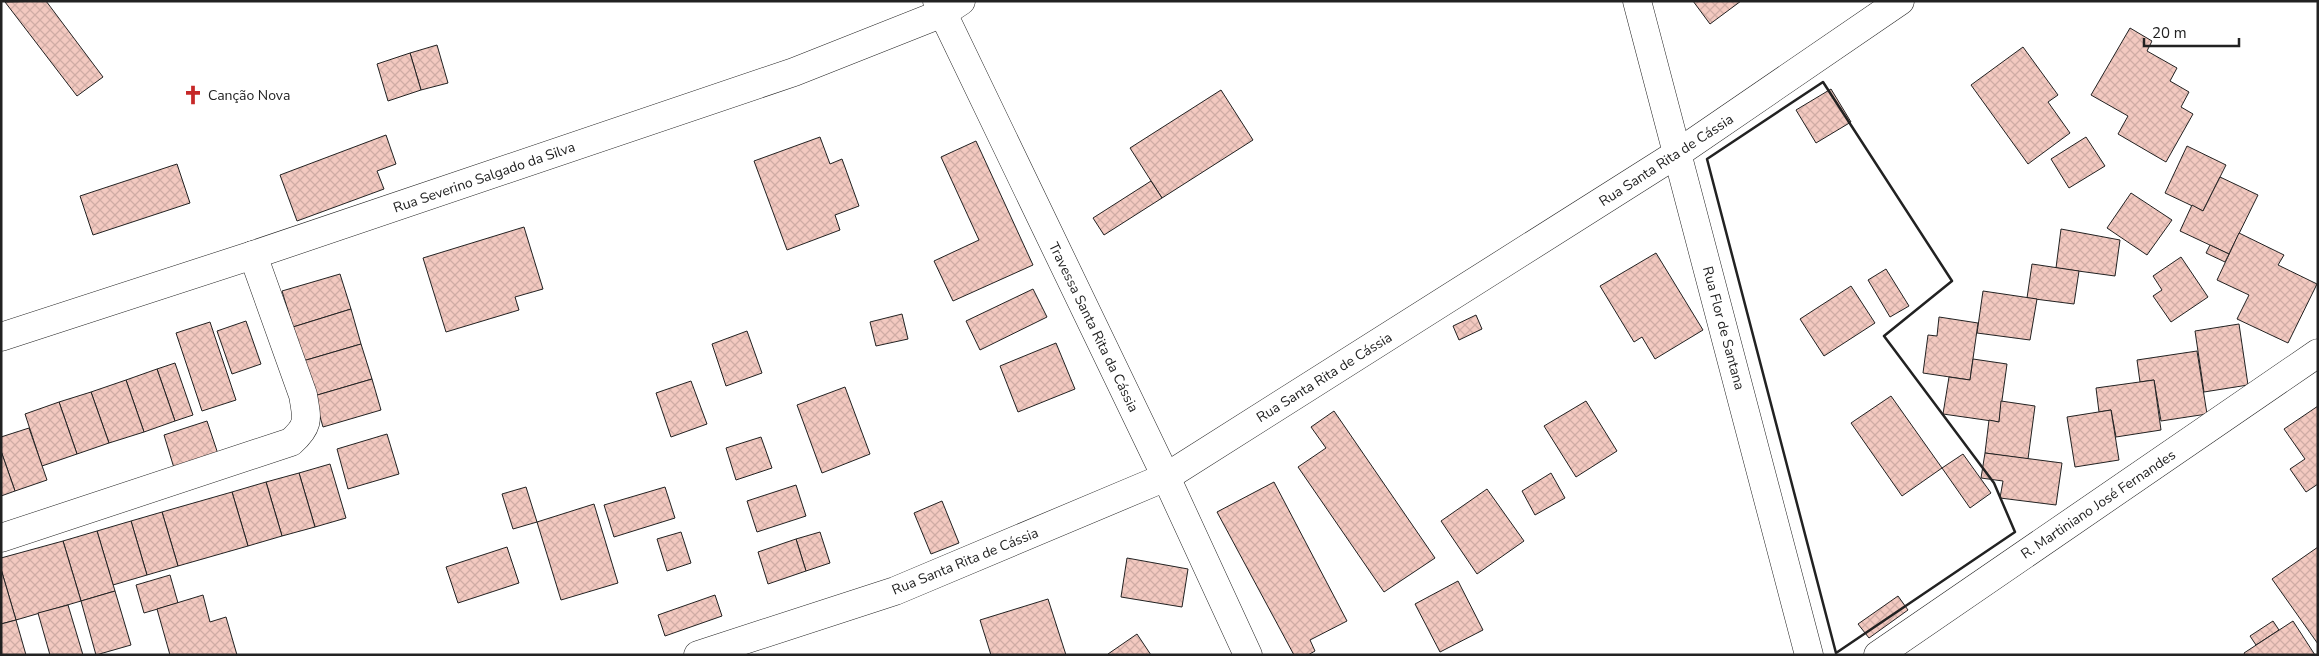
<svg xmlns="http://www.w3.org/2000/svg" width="2319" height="656" viewBox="0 0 2319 656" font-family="'Nunito Sans',sans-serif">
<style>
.building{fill:url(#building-cross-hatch);stroke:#222}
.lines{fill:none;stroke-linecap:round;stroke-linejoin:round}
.minor-casing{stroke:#222;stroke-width:29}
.tertiary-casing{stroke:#222;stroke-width:29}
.minor{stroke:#fff;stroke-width:28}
.tertiary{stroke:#fff;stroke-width:28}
.wall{stroke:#222;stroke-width:2.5}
.labels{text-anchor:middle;stroke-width:4;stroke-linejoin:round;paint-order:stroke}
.poi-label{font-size:14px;fill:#222;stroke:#fff;text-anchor:start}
.street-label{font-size:14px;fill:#222;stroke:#fff}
</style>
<defs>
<pattern id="building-cross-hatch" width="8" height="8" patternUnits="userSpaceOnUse" patternTransform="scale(1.25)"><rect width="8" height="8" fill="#f3c9c0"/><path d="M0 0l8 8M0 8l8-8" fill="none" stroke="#d0aca5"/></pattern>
</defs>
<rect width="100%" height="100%" fill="#fff"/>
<g class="building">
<path d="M46,1l57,76 -26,19 -72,-94z"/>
<path d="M1693,1h48l-31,23z"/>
<path d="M2130,28l22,13 -5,10 30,17 -7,13 19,11 -8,15 12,7 -27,48 -48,-28 10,-18 -37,-21z"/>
<path d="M437,45l11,38 -27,7 -11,-37z"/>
<path d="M2023,47l35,48 -10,7 22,31 -42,31 -57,-79z"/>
<path d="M410,53l11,37 -33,11 -11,-37z"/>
<path d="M1831,89l20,33 -35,21 -20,-33z"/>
<path d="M1221,90l32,50 -91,58 -32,-50z"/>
<path d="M386,135l10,29 -19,7 7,18 -87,32 -17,-46z"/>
<path d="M820,137l10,27 12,-5 17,47 -24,9 5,15 -53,20 -33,-89z"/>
<path d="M2086,137l19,29 -36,22 -18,-29z"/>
<path d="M976,141l57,124 -80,36 -19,-40 45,-21 -38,-83z"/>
<path d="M2187,146l39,19 -23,46 -38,-18z"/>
<path d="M177,164l13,39 -97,32 -13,-39z"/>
<path d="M2220,177l38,18 -29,59 -49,-23 12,-26 11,6z"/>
<path d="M1151,181l11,17 -58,37 -11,-17z"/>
<path d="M2131,193l41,27 -25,35 -40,-27z"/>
<path d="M524,227l19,62 -28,8 4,13 -73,22 -23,-74z"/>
<path d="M2061,229l59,11 -5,36 -59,-8z"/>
<path d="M2239,233l45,22 -6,10 39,19 -29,59 -51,-24 12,-24 -32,-15z"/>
<path d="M2210,245l19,9 -4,8 -19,-9z"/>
<path d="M1656,253l47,77 -48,29 -13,-22 -8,5 -34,-56z"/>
<path d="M2181,257l27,40 -37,25 -18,-26 9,-6 -9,-14z"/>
<path d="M2032,264l47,7 -5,33 -47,-6z"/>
<path d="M1886,269l23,37 -19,11 -22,-37z"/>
<path d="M340,274l11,35 -58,18 -11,-36z"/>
<path d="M1851,286l24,37 -51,33 -24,-37z"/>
<path d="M1033,289l14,28 -67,33 -14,-29z"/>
<path d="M1983,291l54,8 -7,41 -53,-7z"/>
<path d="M351,309l10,35 -58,17 -10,-34z"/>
<path d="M902,314l6,25 -32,7 -6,-24z"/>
<path d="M1476,315l6,14 -23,11 -6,-14z"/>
<path d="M1939,317l39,6 -8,57 -47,-7 5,-38 9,1z"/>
<path d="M246,321l15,43 -29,10 -15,-43z"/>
<path d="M210,322l26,78 -34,11 -26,-78z"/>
<path d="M2239,324l9,61 -44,7 -9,-61z"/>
<path d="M747,331l15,42 -36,13 -14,-42z"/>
<path d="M1056,343l19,46 -57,23 -18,-46z"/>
<path d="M361,344l11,35 -58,17 -11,-35z"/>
<path d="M2197,351l10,63 -46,7 -7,-41 -14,2 -3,-22z"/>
<path d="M1973,359l34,5 -8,58 -56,-8 6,-37 21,3z"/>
<path d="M175,363l18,52 -18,6 -18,-52z"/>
<path d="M157,369l18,52 -31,11 -18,-52z"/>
<path d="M372,379l9,31 -58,17 -9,-31z"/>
<path d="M126,380l18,52 -35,11 -18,-51z"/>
<path d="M2154,380l7,50 -45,7 -5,-27 -12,2 -3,-24z"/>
<path d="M691,381l16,43 -36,13 -15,-44z"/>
<path d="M845,387l25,67 -48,19 -25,-68z"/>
<path d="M91,392l18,51 -32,11 -18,-52z"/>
<path d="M1891,396l51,72 -40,28 -51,-73z"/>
<path d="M1586,401l31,50 -41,26 -32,-51z"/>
<path d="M2001,401l34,5 -7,53 -43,-6 4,-33 10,2z"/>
<path d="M59,402l18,52 -35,12 -17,-52z"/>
<path d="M2318,406v78l-12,8 -16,-23 15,-10 -21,-30z"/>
<path d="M2111,410l8,50 -44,7 -8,-50z"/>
<path d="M1334,411l101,147 -51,34 -86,-125 28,-19 -15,-21z"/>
<path d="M207,421l11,33 -44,14 -10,-33z"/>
<path d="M29,428l18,52 -32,11 -14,-40v-14z"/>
<path d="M387,434l12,40 -51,15 -11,-40z"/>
<path d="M761,437l11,31 -36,12 -10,-32z"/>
<path d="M1,451l14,40 -14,5z"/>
<path d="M1985,453l77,10 -6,42 -56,-7 3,-17 -22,-3z"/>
<path d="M1963,454l28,39 -21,15 -28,-40z"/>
<path d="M330,464l16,54 -31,9 -16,-54z"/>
<path d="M299,473l16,54 -33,9 -16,-54z"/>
<path d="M1551,473l14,25 -30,17 -13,-24z"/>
<path d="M266,482l16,54 -34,10 -16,-54z"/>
<path d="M1274,482l73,139 -37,19 5,11 -7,4h-14l-77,-143z"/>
<path d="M796,485l10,31 -49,16 -10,-31z"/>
<path d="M526,487l11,35 -24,7 -11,-35z"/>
<path d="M665,487l10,31 -61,19 -10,-32z"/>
<path d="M1487,489l37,52 -47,33 -36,-53z"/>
<path d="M232,492l16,54 -70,20 -16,-54z"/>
<path d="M942,501l17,42 -28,11 -17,-41z"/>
<path d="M594,504l24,79 -57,17 -24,-78z"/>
<path d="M162,512l16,54 -31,9 -16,-54z"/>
<path d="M131,521l16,54 -34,10 -16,-54z"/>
<path d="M97,531l18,60 -34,10 -18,-60z"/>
<path d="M681,532l10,31 -24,8 -10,-32z"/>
<path d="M820,532l10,31 -24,8 -10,-32z"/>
<path d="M796,539l10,32 -38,13 -10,-32z"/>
<path d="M63,541l18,60 -65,19 -15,-51v-11z"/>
<path d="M507,547l12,36 -61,20 -12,-36z"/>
<path d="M2318,547v97l-46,-65z"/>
<path d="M1127,558l61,11 -6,38 -61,-10z"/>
<path d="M1,569l15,51 -15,4z"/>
<path d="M170,575l8,28 -34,10 -8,-28z"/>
<path d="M1458,581l25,49 -43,22 -25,-48z"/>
<path d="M115,591l16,54 -35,10 -15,-54z"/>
<path d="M203,595l7,27 16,-5 11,38h-67l-13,-46z"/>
<path d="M715,595l7,21 -57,20 -7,-21z"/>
<path d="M1898,596l10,14 -39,28 -11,-14z"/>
<path d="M1048,599l18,56h-75l-11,-35z"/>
<path d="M68,605l15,50h-33l-12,-42z"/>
<path d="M16,620l10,35h-25v-31z"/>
<path d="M2273,621l6,9 -23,15 -6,-9z"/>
<path d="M2293,621l22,34h-70l-1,-2z"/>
<path d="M1137,634l14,21h-42l-1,-1z"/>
</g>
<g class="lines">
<defs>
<g id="minor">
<path d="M937,1l229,476 82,178"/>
<path d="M1,337l252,-82 541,-183 149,-59 18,-12"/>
<path d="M1,538l290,-96c19,-17 16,-23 12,-47l-50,-140"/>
<path d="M698,655l197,-64 271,-114 512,-324 222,-152"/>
<path d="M1878,655l440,-302"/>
</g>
<path id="tertiary" d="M1637,1l172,654"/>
</defs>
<use href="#minor" class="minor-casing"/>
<use href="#tertiary" class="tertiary-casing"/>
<use href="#minor" class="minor"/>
<use href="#tertiary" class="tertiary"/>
<path class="wall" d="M1823,82l129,199 -68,55 110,147 21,49 -179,121 -129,-494z"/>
</g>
<defs>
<symbol id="church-bare" viewBox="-9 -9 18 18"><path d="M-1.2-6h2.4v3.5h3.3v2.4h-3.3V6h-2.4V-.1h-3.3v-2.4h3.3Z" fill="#c62828" stroke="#fff" stroke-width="2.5" paint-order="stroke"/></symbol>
</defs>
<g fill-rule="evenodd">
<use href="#church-bare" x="179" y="81" width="28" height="28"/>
</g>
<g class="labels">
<g class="poi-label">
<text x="208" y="100">Canção Nova</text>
</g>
<g class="street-label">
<text transform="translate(1666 160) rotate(-33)" y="5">Rua Santa Rita de Cássia</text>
<text transform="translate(484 177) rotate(-19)" y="5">Rua Severino Salgado da Silva</text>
<text transform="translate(1094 327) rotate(64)" y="5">Travessa Santa Rita da Cássia</text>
<text transform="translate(1724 328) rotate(75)" y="5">Rua Flor de Santana</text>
<text transform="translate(1324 377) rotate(-32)" y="5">Rua Santa Rita de Cássia</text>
<text transform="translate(2098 504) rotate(-34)" y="5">R. Martiniano José Fernandes</text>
<text transform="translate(965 561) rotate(-22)" y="5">Rua Santa Rita de Cássia</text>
</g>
</g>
<rect width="2319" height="656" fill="none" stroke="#222222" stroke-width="5"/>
<path d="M2144 38v8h95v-8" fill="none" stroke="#222222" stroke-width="2.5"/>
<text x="2152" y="38" font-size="15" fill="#222222" stroke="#ffffff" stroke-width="4" paint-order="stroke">20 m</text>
</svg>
